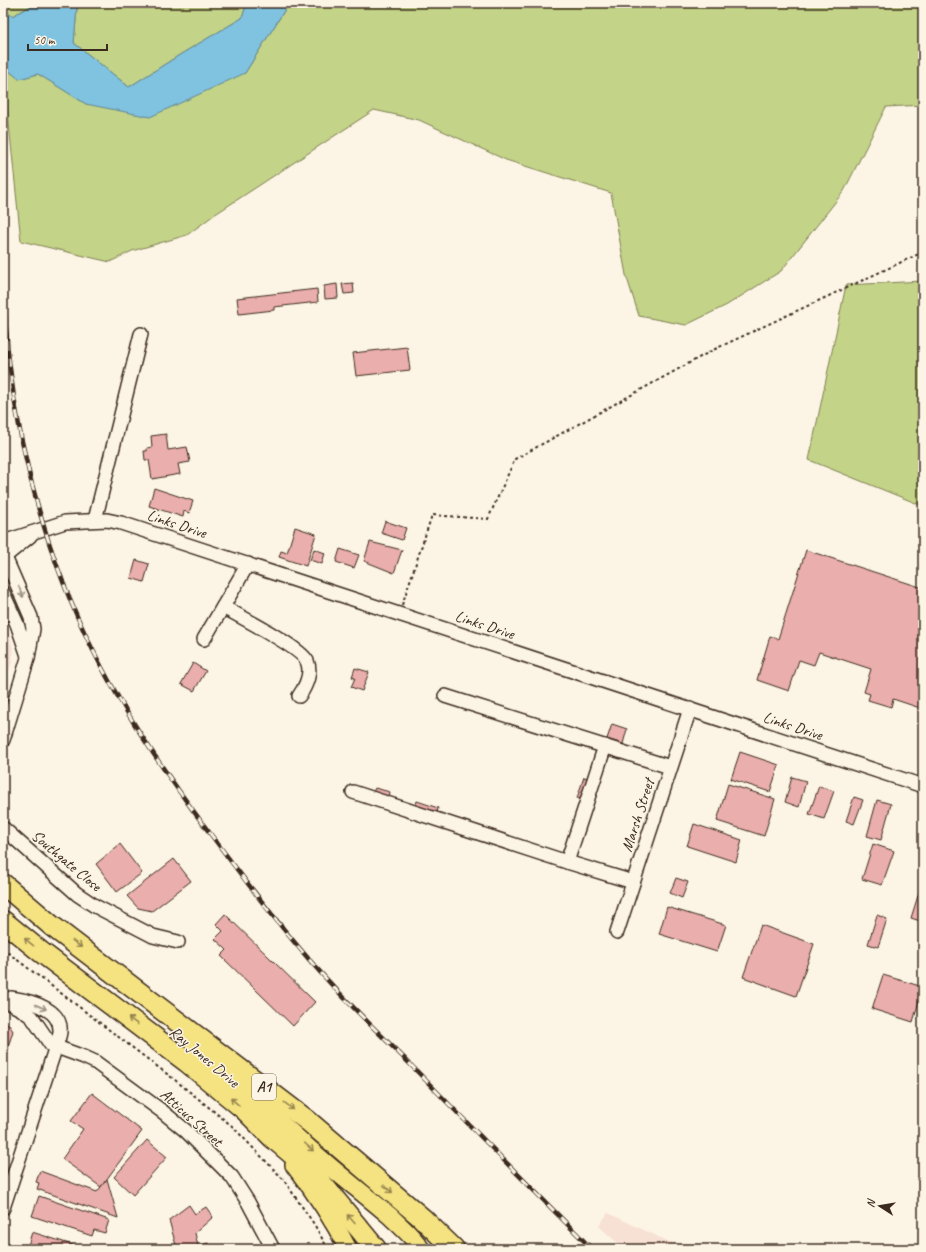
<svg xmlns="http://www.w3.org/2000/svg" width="926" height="1252" viewBox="0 0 926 1252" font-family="Caveat,sans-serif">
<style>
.built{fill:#f7e0d4}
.green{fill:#c3d388;stroke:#7f7e53}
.water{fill:#7fc3e0;stroke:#648692}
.building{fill:#eaaeac;stroke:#3b2a1e}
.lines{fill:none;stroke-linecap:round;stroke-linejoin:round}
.minor-casing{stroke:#3b2a1e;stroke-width:16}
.major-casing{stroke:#3b2a1e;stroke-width:20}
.highway-casing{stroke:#3b2a1e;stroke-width:23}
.path{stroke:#3b2a1e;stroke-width:2;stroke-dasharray:3 3;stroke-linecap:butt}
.minor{stroke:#fcf5e5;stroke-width:13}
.major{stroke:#f5e382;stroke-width:17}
.highway{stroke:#f5e382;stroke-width:20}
.rail-casing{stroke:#3b2a1e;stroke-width:4.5}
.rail{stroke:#fcf5e5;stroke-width:3;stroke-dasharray:9;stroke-linecap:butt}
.oneway{stroke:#9c9082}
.oneway2{stroke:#988650}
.labels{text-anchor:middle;stroke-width:3;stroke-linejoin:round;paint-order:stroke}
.shield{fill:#fcf5e5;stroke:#75675a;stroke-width:1}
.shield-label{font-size:15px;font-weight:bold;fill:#3b2a1e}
.street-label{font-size:16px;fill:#3b2a1e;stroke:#fcf5e5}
</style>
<rect width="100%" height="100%" fill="#fcf5e5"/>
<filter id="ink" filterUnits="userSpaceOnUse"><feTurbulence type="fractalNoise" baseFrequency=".025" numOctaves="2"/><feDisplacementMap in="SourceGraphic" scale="8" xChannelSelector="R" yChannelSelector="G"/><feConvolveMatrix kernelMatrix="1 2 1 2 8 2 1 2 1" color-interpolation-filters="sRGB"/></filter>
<g filter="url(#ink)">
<g class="built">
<path d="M3,620l8,20 2,12 -1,9 -9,30z"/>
<path d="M608,1213l59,28 28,8h-71l-25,-23z"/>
</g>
<g class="green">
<path d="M3,3h34l-25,13 -9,-6z"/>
<path d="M76,3h171l-5,15 -61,36 -52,33 -55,-44 3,-35z"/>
<path d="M289,3h634v102l-37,2 -42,84 -63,80 -54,34 -41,20 -47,-9 -13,-41 -15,-82 -105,-33 -87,-40 -45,-10 -160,105 -27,20 -55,16 -22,11 -89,-21 -18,-175 16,13 19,-5 48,30 159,-31z"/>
<path d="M923,281v225l-114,-46 37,-175z"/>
</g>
<path class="water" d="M37,3h39l1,5 -3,35 55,44 52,-33 61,-36 5,-15h42l-44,70 -95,44 -64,-13 -48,-30 -19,5 -16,-13v-56l9,6z"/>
<g class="building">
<path d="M353,283l1,10 -10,1 -2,-10z"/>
<path d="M337,284l1,14 -13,1 -1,-13z"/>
<path d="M317,289l1,13 -44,5v3l-35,4 -2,-16z"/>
<path d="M407,347l3,23 -54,6 -3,-23z"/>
<path d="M166,434l2,16 19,-3 3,15 -12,2 2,10 -28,5 -3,-19h-4l-1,-9h3v-3l5,-1 -1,-11z"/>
<path d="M154,488l39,13 -4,12 -5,-2 -1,6 -34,-11z"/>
<path d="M385,521l21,7 -4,12 -21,-7z"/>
<path d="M295,527l21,7 -10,32 -27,-9 2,-6 6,2z"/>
<path d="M370,542l32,8 -8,23 -30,-12z"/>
<path d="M314,549l11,4 -3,11 -12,-4z"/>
<path d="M340,549l19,6 -5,13 -18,-6z"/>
<path d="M806,550l117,38v121l-30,-10 -2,8 -23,-7 2,-6 -6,-2 7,-23 -52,-17 -5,13 -15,-5 -10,31 -32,-11 13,-44 8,3z"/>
<path d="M136,560l13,4 -5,18 -13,-4z"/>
<path d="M193,663l13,8 -12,20 -13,-7z"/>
<path d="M355,668l14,4 -7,19 -11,-4 4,-9 -3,-1z"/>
<path d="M612,724l15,5 -4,15 -16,-5z"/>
<path d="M740,752l39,13 -9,27 -39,-13z"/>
<path d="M584,777l5,1 -7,22 -5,-2z"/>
<path d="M792,777l14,4 -7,26 -14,-5z"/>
<path d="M728,784l47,15 -11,37 -47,-15z"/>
<path d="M819,786l15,5 -10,28 -15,-5z"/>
<path d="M375,788l15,4 -1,5 -16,-5z"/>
<path d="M854,797l9,3 -9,24 -8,-3z"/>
<path d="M877,800l14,4 -10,36 -14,-4z"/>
<path d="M417,801l21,7 -1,5 -22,-7z"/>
<path d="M694,824l48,16 -6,22 -49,-16z"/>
<path d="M120,844l22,29 -25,19 -21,-28z"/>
<path d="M873,844l21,7 -12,34 -20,-6z"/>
<path d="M174,859l17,22 -39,30 -14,-3 -11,-12z"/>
<path d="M676,878l12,4 -6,16 -12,-5z"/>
<path d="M923,880v42l-12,-4z"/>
<path d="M667,907l59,18 -9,27 -58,-18z"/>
<path d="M225,914l90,88 -22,24 -72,-70 6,-6 -12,-11 8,-8 -7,-7z"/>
<path d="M877,915l10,4 -9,28 -10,-3z"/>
<path d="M761,925l53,19 -18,52 -53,-19z"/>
<path d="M883,975l40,12 -10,35 -41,-13z"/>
<path d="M3,1023l6,2 4,6 -10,32z"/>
<path d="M92,1093l50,38 -41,56 -39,-28 21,-30 -12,-8z"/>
<path d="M147,1140l20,17 -34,38 -19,-18z"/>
<path d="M40,1171l57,21 10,-13 11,39 -81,-29 2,-6 -3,-1z"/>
<path d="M39,1196l70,24 -4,13 -11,-3 -2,6 -60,-20z"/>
<path d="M189,1205l6,9 11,-7 7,10 -18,16 3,13 10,-3 2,6h-33l-8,-29z"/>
<path d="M32,1232l47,15 -1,2h-51z"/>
</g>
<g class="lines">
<defs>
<g id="minor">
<path d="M95,520l46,-186"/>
<path d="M3,542l62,-20 42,-2 14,3 802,263"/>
<path d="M3,555l2,2 26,60 2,12 -5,29 -25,82"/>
<path d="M3,558l27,-22"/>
<path d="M3,593l14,31 11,32"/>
<path d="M223,607c16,9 77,40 84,54 5,11 -1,25 -8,35"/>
<path d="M204,639l44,-75"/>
<path d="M445,696l225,71"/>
<path d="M353,792l214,70 66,20"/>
<path d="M3,828l74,66 18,12 58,30 25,6"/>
<path d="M567,862l38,-116"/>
<path d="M617,932l73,-223"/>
<path d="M3,1000l18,9 11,8 19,28 33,12 11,5 68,50 23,19 46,46 16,25 25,47"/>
<path d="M3,1208l56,-171c8,-27 -28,-36 -48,-39"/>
</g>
<g id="major">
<path d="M194,1046c46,37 87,79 132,117 21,18 43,35 64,53 11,11 23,20 31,33"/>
<path d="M294,1165c21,27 39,54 54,84"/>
</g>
<g id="highway">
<path d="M3,884l49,42 256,195 114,97 32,31"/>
<path d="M3,921l38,31 146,110 58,48 28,28 26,22 20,20 57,69"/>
</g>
</defs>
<use href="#minor" class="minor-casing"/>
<use href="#major" class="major-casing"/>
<use href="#highway" class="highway-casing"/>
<g class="path">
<path d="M402,605l30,-90 56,4 27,-60 198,-109 210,-98"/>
<path d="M3,949l172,131 57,46 51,53 31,45 14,25"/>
</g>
<use href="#minor" class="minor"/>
<use href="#major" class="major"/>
<use href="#highway" class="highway"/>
<defs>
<path id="rail" d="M3,286c2,25 3,50 6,75 9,77 28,154 56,226 34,88 85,166 141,241 33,44 65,88 101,129 31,37 67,71 101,105 61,63 122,125 184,187"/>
</defs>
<use href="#rail" class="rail-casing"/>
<use href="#rail" class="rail"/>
</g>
<defs><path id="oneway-shaft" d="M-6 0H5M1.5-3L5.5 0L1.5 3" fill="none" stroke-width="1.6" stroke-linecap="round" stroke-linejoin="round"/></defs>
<g class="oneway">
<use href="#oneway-shaft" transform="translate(21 592) rotate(67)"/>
<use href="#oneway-shaft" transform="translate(41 1007) rotate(24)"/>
</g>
<g class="oneway2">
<use href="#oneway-shaft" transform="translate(29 942) rotate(-141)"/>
<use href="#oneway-shaft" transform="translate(77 944) rotate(37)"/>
<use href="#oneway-shaft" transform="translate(133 1021) rotate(-143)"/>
<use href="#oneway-shaft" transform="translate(235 1102) rotate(-139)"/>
<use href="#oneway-shaft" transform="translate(289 1106) rotate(38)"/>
<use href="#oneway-shaft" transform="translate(309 1147) rotate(42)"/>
<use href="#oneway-shaft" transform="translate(388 1189) rotate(40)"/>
<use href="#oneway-shaft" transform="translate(351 1219) rotate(-131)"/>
</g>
</g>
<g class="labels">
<rect class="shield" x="252" y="1074" width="24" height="26" rx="3"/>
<g class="shield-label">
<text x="264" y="1092">A1</text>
</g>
<g class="street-label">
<text transform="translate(177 523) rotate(18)" y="6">Links Drive</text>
<text transform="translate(485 624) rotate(18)" y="6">Links Drive</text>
<text transform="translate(793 725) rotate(18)" y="6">Links Drive</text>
<text transform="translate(637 815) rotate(-72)" y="6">Marsh Street</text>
<text transform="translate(67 860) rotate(40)" y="6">Southgate Close</text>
<text transform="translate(205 1056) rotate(40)" y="6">Ray Jones Drive</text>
<text transform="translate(192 1117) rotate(42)" y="6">Atticus Street</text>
</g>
</g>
<rect width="926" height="1252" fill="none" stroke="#fcf5e5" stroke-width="16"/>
<rect x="8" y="8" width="910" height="1236" fill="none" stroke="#3b2a1e" stroke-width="1.5" filter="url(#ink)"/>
<g transform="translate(880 1206) rotate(282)" stroke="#fcf5e5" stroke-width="3" paint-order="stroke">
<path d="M0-3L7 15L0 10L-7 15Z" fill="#3b2a1e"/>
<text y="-6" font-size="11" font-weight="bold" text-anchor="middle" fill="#3b2a1e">N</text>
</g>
<path d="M28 44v6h79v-6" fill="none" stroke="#3b2a1e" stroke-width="2"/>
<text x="34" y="44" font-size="12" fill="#3b2a1e" stroke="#fcf5e5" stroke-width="3" paint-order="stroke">50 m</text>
</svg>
